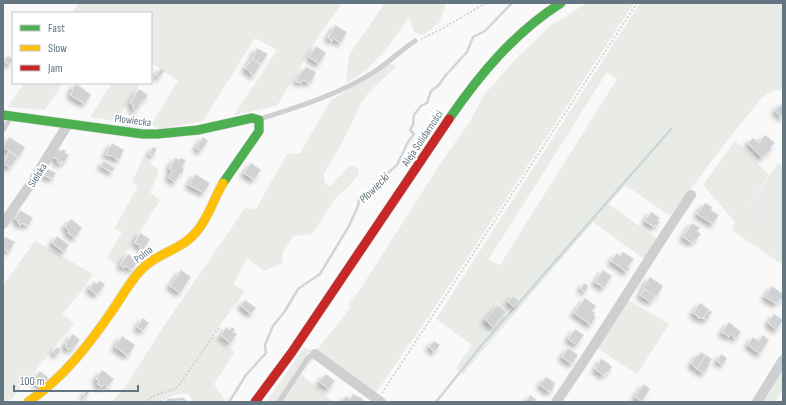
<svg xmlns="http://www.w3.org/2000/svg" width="786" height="405" viewBox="0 0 786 405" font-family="'Sofia Sans Condensed',sans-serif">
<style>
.built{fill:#e8e9e9}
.green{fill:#e8ebe6;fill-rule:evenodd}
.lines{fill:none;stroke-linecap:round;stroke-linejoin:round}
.stream{stroke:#ced6d9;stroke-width:2.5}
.building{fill:#d0d2d3;stroke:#e8e8e8;filter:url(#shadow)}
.fast-casing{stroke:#d5d6d7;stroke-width:10}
.slow-casing{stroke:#d5d6d7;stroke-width:10}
.jam-casing{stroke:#d5d6d7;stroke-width:10}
.path{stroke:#cbcccd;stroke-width:1.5;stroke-dasharray:2 2;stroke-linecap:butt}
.lane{stroke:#cecfd0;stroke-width:5}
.street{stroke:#cecfd0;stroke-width:10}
.fast{stroke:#4caf50;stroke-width:9}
.slow{stroke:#ffc107;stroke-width:9}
.jam{stroke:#c62828;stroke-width:9}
.labels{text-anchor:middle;stroke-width:4;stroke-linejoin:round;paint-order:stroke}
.street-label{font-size:11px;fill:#657683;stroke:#fff}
.water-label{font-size:12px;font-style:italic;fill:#60757c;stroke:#fff}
</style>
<defs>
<filter id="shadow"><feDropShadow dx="-3.5" dy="3.5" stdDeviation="2" flood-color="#0004"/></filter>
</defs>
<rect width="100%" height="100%" fill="#f9f9f9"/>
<path class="built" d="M778,163l5,4v73l-38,-27z"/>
<g class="green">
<path d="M79,3h263l-28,40 -37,63 -43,9 43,-65 -22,-12 -52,83 -43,8 -9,-4 27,-44 -25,-17 -2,3v-54h-79z"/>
<path d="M385,3h61l-7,20 -16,12 -9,-3 -5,-15c-19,27 -33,50 -63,66l3,-28z"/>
<path d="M587,3h47l-201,307 -58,84 -60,-36 -14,16 32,28h-67l38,-54 12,3 35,-44 -3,-3 13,-16 83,-130 25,-35 15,-28 30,-34 36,-35z"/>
<path d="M640,3h143v90l-4,-4 -11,4 -9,8 -36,45 -53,70 -45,-31 -16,19 48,35 -13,20 -51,-37 -130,152 -7,-6 16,-23 -36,-26zM607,72l10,7 -117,186 -12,-5z"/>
<path d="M390,63l6,4 -27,25 -8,11 -9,20 -14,27 -14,23v8l5,6 21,-21 8,2 1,6 -9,11 -13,11 -25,38 -18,2 -11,16 -1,11 -18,8 -17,-13 -14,27 12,6 -32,44 22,17 -21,32 12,18h-33l-4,-8c-10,-1 -19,1 -27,8h-50l15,-18 37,-58 81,-118 11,1 31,-55 13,-1 31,-53z"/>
<path d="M24,83h39l-18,27 -37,-3z"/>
<path d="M112,83h29l-25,38 -26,-4z"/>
<path d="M734,142l4,1 31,32 -24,38 38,27v25l-51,-35 3,-8 -32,-37z"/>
<path d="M143,158l16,12 -9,23 10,7 -42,66 -11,-8 15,-26 -8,-3 24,-43 -6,-4z"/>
<path d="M35,241l58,33 -12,18 -19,22 12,10 -65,78h-6v-117z"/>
<path d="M626,299l43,25 -32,50 -41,-27z"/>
<path d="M783,369v20l-8,13h-12z"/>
</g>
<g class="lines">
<g class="stream">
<path d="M167,402l1,-2 15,-1 3,3"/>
<path d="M229,402l17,-27 20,-22 -1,-8 8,-19 12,-15 13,-22 22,-15 29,-48 9,-20 1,-7 16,-11 8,-11 14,-12 11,-23 6,-8 -4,-4 3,-5 1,-10 7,-9 6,-3 4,-12 8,-6 6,-9 22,-24 6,-15 12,-6 27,-28"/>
<path d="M436,402l45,-56 191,-218"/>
</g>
</g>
<g class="building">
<path d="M335,25l12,7 -6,11 -8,-5 -1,3 -4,-3z"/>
<path d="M316,46l10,7 -7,11 -10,-7z"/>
<path d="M257,48l11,6 -7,10 -9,-5z"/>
<path d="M8,56l5,3 -3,6 -6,-4z"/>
<path d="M252,59l9,5 -7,12 -9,-8z"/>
<path d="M306,67l10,5 -3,7 -4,4 -6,-3 -2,3 -5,-2z"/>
<path d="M161,68l4,2 -6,8 -3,-3z"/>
<path d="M77,84l14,11 -6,9 -15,-9 3,-5 -1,-2z"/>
<path d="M139,89l9,6 -3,5 -1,-1 -8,12 -4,-3 2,-2 -4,-3z"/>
<path d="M783,103v16l-8,-9z"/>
<path d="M133,113l4,3 -4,6 -4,-3z"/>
<path d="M765,135l10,8 -5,5 2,1 -10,9 -14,-15 5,-5 6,5z"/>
<path d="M9,137l16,10 -6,10 -16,-10z"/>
<path d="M203,137l5,4 -7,10 -5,-3z"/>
<path d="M112,143l12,7 -5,10 -9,-5 -1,1 -3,-1z"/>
<path d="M153,147l4,2 -4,7 -4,-2z"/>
<path d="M58,149l4,2 1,-2 3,2 -1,2 4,2 -5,8 -2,-2 -1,3 -4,-2 1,-2 -5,-3z"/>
<path d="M9,151l9,6 -8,11 -7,-5z"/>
<path d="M175,158l4,2 1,-2 6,2 -4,8 2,1 -2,5 -2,-1 -4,9 -7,-4 3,-8 -3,-1z"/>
<path d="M104,161l11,7 -3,4 -11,-6z"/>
<path d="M251,163l10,7 -7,10 -10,-7z"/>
<path d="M46,168l10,5 -3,6 -10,-4z"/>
<path d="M195,174l15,9 -6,10 -15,-8z"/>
<path d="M705,203l7,4 -1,3 8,5 -6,9 -16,-10z"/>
<path d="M20,210l13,8 -5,8 -6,-3 -1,2 -3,-2 1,-2 -4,-2z"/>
<path d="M651,212l9,6 -2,3 2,1 -3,4 -2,-1 -1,2 -9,-6z"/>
<path d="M71,219l11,9 -7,10 -7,-5 1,-2 -4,-4z"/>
<path d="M692,223l8,5 -3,3 4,3 -5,6 -1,-1 -3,4 -9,-6z"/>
<path d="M140,233l10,6 -7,11 -3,-2 1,-2 -6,-3z"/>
<path d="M57,236l12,9 -5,7 -12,-9z"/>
<path d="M5,237l10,5 -6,10 -6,-4v-8z"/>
<path d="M623,252l11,7 -6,8 2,1 -3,4 -16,-11 6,-8 3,3z"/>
<path d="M128,254l10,7 -6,9 -7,-4 -1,2 -4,-3z"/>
<path d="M181,270l10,7 -11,16 -10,-7z"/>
<path d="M603,270l9,6 -8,12 -9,-6z"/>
<path d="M650,277l13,9 -7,11 -13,-9z"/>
<path d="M99,281l3,1 3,3 -8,10 -8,-6 5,-7 3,2z"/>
<path d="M584,283l4,3 -2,6 -5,-3z"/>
<path d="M772,286l11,8v7l-3,-2 -3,5 -12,-7z"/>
<path d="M644,289l11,7 -4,6 -11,-7z"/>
<path d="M513,296l6,5 -5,6 -6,-5z"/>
<path d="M585,298l11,8 -4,5 3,2 -1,2 2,2 -5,8 -17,-12z"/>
<path d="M245,300l11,8 -5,6 -10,-8z"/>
<path d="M700,303l9,6 -6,10 -3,-2 -1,2 -2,-2 1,-1 -5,-3z"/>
<path d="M498,305l8,7 -13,15 -8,-7z"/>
<path d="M709,310l3,2 -5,8 -4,-2z"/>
<path d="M774,314l9,6 -6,10 -9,-7z"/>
<path d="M143,318l6,5 -6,8 -6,-4z"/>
<path d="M729,322l12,10 -5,7 -5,-4 -2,2 -7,-5z"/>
<path d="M226,327l4,3 2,-3 3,2 -2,3 4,2 -6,9 -10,-7z"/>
<path d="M575,329l9,6 -7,10 -9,-6z"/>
<path d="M73,334l7,6 -8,10 -2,-2 -1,2 -4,-3 2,-2 -2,-1z"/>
<path d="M763,335l6,5 -9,14 -12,-9 5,-8 6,4z"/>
<path d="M122,336l13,9 -7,11 -13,-9z"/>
<path d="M434,341l6,4 -5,7 -6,-5z"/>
<path d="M57,347l4,3 -4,5 -4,-3z"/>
<path d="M568,348l10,7 -6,9 -10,-7z"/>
<path d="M701,352l5,3 -9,14 -6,-5 6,-9 1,1z"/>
<path d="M721,354l6,4 -4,7 -6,-4z"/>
<path d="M706,355l6,4 -3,4 1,1 -6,9 -7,-4z"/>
<path d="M601,359l7,4 4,4 -4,6 -2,-1 -2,4 -9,-7 5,-6 -1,-1z"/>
<path d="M102,370l12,9 -6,8 -4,-3 -2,3 -5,-3 2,-3 -3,-2z"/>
<path d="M40,371l9,7 -8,10 -3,-2 1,-2 -6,-5z"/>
<path d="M326,374l9,7 -6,8 -10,-7z"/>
<path d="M546,377l9,6 -3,8 -1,-1 -2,2 -9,-7z"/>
<path d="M644,384l6,5 -8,12 -7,-4z"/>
<path d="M88,389l2,2 -4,6 -3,-2z"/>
<path d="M353,394l8,4 4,4h-24l5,-6 4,3z"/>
<path d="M530,395l6,4 -2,3h-8z"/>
</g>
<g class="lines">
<defs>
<g id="fast">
<path d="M3,115l140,19h14l41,-4 54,-12 7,2v11l-36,52"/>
<path d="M449,119c31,-45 65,-86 112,-116"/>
</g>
<path id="slow" d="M28,402c35,-24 60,-56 84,-91 9,-13 17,-28 28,-40 13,-15 33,-19 48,-31 18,-14 24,-38 35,-57"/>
<path id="jam" d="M255,402l37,-50 157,-233"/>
</defs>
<use href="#fast" class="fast-casing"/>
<use href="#slow" class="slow-casing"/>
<use href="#jam" class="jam-casing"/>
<g class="path">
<path d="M421,39l19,-9 46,-27"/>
<path d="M382,393l255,-390"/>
<path d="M143,402l13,-7 19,-6 4,-4 40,-57"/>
</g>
<g class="lane">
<path d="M260,119c38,-12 80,-25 114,-47 14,-9 27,-22 41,-31"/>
<path d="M3,130l8,-13"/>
<path d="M279,402l29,-44 7,-4"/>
</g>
<g class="street">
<path d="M3,224l29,-42 36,-58"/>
<path d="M315,354l66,48"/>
<path d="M556,402c47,-67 89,-139 135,-207"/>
<path d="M757,402l26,-42"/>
</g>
<use href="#fast" class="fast"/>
<use href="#slow" class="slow"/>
<use href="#jam" class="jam"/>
</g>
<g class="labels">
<g class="street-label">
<text transform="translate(133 120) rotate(7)" y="4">Płowiecka</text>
<text transform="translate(422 138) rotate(-56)" y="4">Aleja Solidarności</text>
<text transform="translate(37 175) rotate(-58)" y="4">Sielska</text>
<text transform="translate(143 254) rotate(-38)" y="4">Polna</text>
</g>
<g class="water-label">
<text transform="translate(374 188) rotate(-45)" y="4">Płowiecki</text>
</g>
</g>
<rect width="786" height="405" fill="none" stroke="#657683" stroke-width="8"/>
<rect x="12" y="12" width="140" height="72" fill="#ffffff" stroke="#c1c8cd"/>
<rect x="20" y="25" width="20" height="6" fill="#4caf50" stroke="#c1c8cd"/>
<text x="48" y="32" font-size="12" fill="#657683">Fast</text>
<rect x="20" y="45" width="20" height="6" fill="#ffc107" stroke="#c1c8cd"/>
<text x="48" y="52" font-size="12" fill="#657683">Slow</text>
<rect x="20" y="65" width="20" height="6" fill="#c62828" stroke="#c1c8cd"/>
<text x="48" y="72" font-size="12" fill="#657683">Jam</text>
<path d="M14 385v6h124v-6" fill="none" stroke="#657683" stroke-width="2"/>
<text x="20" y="385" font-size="12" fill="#657683" stroke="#ffffff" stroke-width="3" paint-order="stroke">100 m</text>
</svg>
